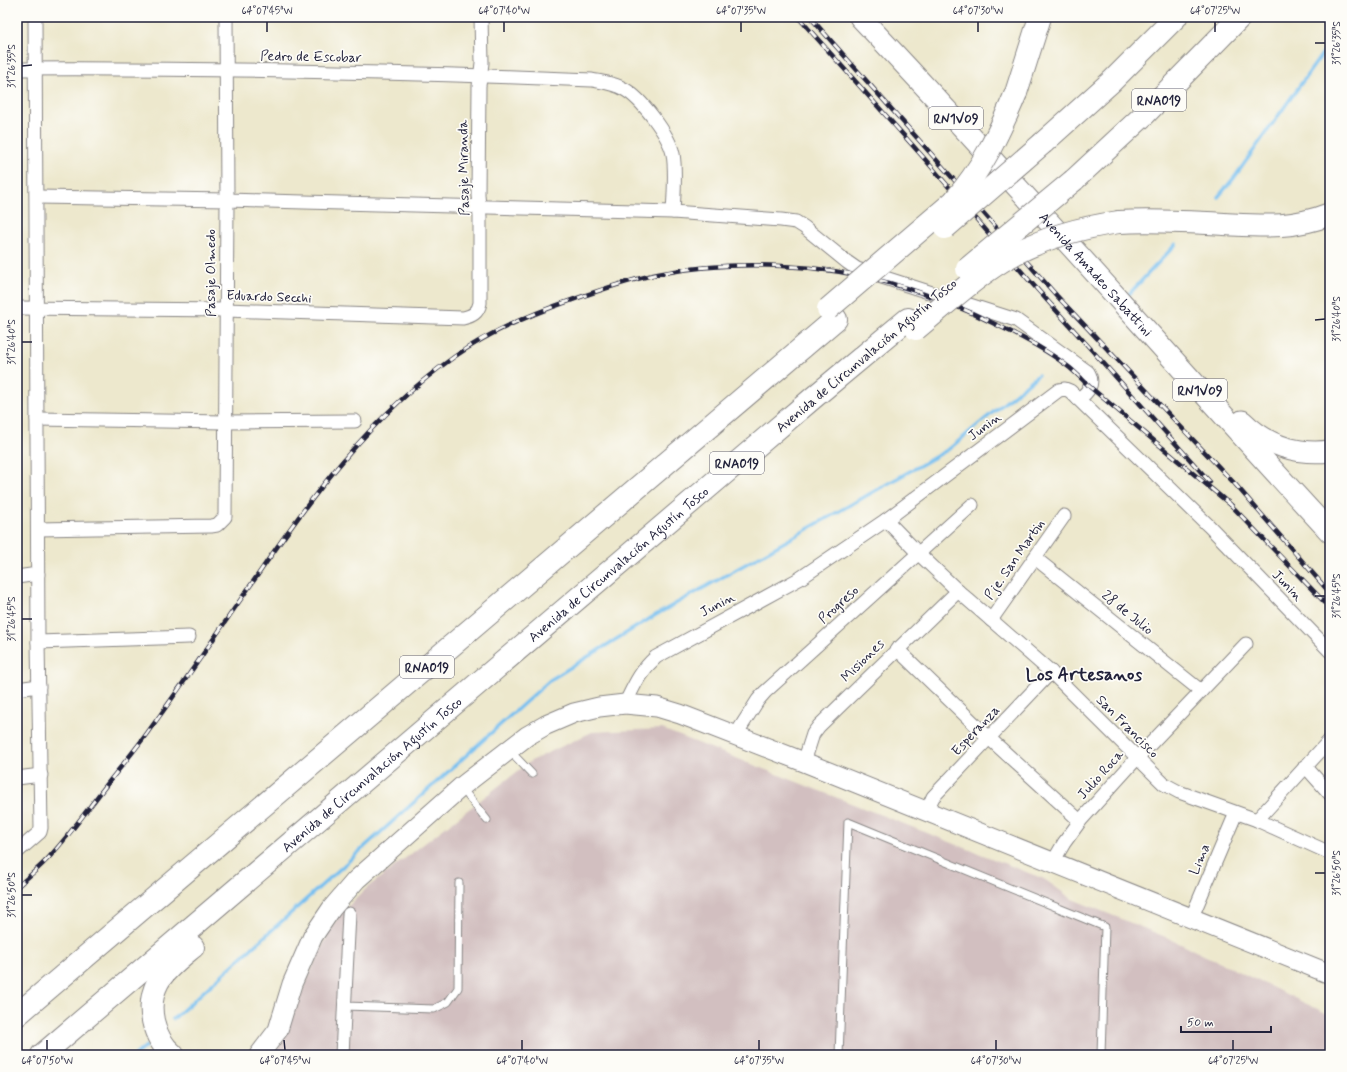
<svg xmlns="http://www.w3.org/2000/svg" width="1347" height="1072" viewBox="0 0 1347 1072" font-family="Mynerve,sans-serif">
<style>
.industrial{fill:#d2bfc0}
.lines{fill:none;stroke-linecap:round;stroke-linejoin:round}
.stream{stroke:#78c0f0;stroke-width:3.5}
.service-casing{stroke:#888584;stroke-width:9}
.minor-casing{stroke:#888584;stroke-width:15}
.secondary-casing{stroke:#888584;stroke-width:21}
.primary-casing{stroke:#888584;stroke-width:23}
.motorway-casing{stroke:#888584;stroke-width:24}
.service{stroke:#fff;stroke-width:7}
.minor{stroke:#fff;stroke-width:13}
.secondary{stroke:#fff;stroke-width:19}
.primary{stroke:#fff;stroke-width:21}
.motorway{stroke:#fff;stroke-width:22}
.rail-casing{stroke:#22223b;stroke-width:4.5}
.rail{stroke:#fdfcf7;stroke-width:3;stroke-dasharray:9;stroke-linecap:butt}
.motorway-bridge-casing{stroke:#888584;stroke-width:24;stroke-linecap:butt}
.motorway-bridge{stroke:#fff;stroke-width:22}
.ticks{fill:none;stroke:#22223b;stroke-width:1.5}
.labels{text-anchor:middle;stroke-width:3.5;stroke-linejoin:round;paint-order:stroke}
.shield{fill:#fdfcf7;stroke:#646373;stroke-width:1}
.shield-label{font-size:13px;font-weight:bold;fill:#22223b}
.street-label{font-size:14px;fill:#22223b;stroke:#fdfcf7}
.district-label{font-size:18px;font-weight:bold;fill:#22223b;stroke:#fdfcf7}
.neatline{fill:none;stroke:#22223b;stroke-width:1.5}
.ticks-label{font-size:10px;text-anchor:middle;fill:#22223b}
</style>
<rect width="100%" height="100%" fill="#fdfcf7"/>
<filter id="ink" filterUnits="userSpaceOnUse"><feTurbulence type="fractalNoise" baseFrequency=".025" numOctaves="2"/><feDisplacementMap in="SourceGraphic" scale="8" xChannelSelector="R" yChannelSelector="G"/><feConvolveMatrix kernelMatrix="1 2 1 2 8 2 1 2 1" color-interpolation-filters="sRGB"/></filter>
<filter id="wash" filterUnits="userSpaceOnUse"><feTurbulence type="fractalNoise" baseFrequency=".012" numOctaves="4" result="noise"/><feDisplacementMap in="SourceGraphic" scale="16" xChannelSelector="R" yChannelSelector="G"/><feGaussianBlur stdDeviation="0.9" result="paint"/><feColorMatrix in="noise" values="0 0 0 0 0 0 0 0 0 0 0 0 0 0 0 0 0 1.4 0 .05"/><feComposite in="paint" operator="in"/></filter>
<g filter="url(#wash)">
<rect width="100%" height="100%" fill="#ede8cd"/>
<path class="industrial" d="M662,729l382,150 28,20 96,39 162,77v40h-1058l7,-9 40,-94 19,-36 30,-29 163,-126 61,-29z"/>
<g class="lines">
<g class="stream">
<path d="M1218,197l16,-19 96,-135"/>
<path d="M1129,294l47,-50"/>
<path d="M173,1019l377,-339 104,-64 295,-167 89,-74"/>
<path d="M135,1055l11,-9"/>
</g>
</g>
</g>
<g filter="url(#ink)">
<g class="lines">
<defs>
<g id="service">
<path d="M510,751l22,23"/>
<path d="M461,787l26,33"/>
<path d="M345,1006l89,3 14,-7 10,-14 1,-105"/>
<path d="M839,1055l9,-233 257,105 -4,128"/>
</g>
<g id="minor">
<path d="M17,69c191,-1 383,3 575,11 10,2 22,3 32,9 17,9 45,46 49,65 3,17 1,40 0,58"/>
<path d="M37,197l190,3 446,12 108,8 15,2 8,5 43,35 10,7 159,51 72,52c7,12 0,21 -10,27"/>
<path d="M17,308l209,2 237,8c9,-2 15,-5 17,-15v-86l-2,-22 1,-109 3,-23 -1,-46"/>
<path d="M37,419l188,3 130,-1"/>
<path d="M886,520l32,33 40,38 93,81 113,112 15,8 78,28 73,33"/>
<path d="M38,529l173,-3 6,-1 8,-8 2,-317 -1,-183"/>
<path d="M1035,558l166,133"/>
<path d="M17,577l21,-3"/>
<path d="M991,620l73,-104"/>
<path d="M38,642l151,-5"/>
<path d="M897,649l92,89 91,83"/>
<path d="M17,689l22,-3"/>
<path d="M625,704c9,-18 15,-33 31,-47l143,-78 87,-59 173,-130 6,-1 5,2 139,135 121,125"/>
<path d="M735,736l23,-36 7,-8 207,-187"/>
<path d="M804,762l9,-28 6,-8 139,-135"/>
<path d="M1305,766l25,28"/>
<path d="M17,778l24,-3"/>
<path d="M926,812l7,-15 118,-125"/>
<path d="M1257,820l73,-80"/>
<path d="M17,852l23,-20 1,-4 -3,-186 -3,-625"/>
<path d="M1053,862l11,-19 16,-22 57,-63 109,-114"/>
<path d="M1191,919l45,-106"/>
<path d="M342,1055l7,-141"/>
</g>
<path id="secondary" d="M259,1055l19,-25 14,-46 21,-48 19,-28 24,-28 105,-93 66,-51 19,-11 28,-12 25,-6 26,-3 32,3 23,7 124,48 526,212"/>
<g id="primary">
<path id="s1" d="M860,17c160,169 312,344 470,515"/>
<path d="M1242,421c24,24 55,34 88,30"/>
</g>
<g id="motorway">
<path d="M1016,93l24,-76"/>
<path d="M1043,143l69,-62 64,-64"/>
<path d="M1074,180l70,-65 96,-98"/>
<path d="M1119,222c35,-2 70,0 105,2 39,2 68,5 106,-10"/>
<path d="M17,1015l819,-696"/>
<path id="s2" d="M42,1055l771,-657 95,-79"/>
<path d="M173,1055c-20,-17 -28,-49 -15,-73 8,-14 23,-25 35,-35"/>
</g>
</defs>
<use href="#service" class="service-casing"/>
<use href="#minor" class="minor-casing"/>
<use href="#secondary" class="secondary-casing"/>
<use href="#primary" class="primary-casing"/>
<use href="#motorway" class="motorway-casing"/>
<use href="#service" class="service"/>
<use href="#minor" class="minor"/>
<use href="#secondary" class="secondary"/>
<use href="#primary" class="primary"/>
<use href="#motorway" class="motorway"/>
<defs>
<g id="rail">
<path d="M798,17l125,140 105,122 182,203"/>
<path d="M810,17l247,279 178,188 95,109"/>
<path d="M1228,502l102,106"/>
<path d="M17,887c12,-11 25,-21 35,-33 20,-22 37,-47 56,-71 14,-18 29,-35 42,-54 37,-50 71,-102 107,-153 55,-81 116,-162 197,-219 36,-26 77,-43 118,-57 28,-10 57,-20 86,-26 41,-8 82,-10 124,-8 77,3 148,25 217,60 25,12 50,25 71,42 7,6 14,13 20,19l142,119"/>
</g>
</defs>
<use href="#rail" class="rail-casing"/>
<use href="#rail" class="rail"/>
<defs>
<g id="motorway-bridge">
<path d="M945,228l98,-85"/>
<path d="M967,269l107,-89"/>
<path d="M828,309l126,-108c29,-33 45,-68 62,-108"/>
<path d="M916,329c28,-23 55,-49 86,-68 36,-22 76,-33 117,-39"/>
</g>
</defs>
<use href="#motorway-bridge" class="motorway-bridge-casing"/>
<use href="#motorway-bridge" class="motorway-bridge"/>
</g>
</g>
<path class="ticks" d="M267,22v10M504,22v10M741,22v10M978,22v10M1215,22v10M1315,43h10M22,66l10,-1M1315,320l10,-1M22,342h10M1315,596h10M22,619h10M1315,873h10M22,895h10M47,1040v10M284,1040l1,10M522,1040v10M759,1040v10M996,1040v10M1233,1040v10"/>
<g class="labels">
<g class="shield">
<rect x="1132" y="89" width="54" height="22" rx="3"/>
<rect x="929" y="107" width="54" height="22" rx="3"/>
<rect x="1173" y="379" width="54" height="22" rx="3"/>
<rect x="710" y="452" width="54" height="22" rx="3"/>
<rect x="400" y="656" width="54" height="22" rx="3"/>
</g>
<g class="shield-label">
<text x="1159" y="105">RNA019</text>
<text x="956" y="123">RN1V09</text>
<text x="1200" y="395">RN1V09</text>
<text x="737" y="468">RNA019</text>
<text x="427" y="672">RNA019</text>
</g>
<g class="street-label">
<text transform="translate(311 56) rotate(1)" y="5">Pedro de Escobar</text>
<text transform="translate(463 168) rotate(-91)" y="5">Pasaje Miranda</text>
<text transform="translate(210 273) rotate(-90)" y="5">Pasaje Olmedo</text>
<text dy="5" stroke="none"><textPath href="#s1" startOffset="349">Avenida Amadeo Sabattini</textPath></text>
<text transform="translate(269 296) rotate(2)" y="5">Eduardo Secchi</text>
<text transform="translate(866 355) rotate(-40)" y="5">Avenida de Circunvalación Agustín Tosco</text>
<text transform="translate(984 426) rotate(-37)" y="5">Junin</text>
<text transform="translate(1014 559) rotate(-55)" y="5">Pje. San Martin</text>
<text dy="5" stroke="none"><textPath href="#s2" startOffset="757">Avenida de Circunvalación Agustín Tosco</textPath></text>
<text transform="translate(1288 585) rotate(46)" y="5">Junin</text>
<text transform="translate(717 604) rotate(-28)" y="5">Junin</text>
<text transform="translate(838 604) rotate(-42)" y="5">Progreso</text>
<text transform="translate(1128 612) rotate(39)" y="5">28 de Julio</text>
<text transform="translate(862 660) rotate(-45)" y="5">Misiones</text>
<text transform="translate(1128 726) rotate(45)" y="5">San Francisco</text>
<text transform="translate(975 730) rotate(-47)" y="5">Esperanza</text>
<text transform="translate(1100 774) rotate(-48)" y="5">Julio Roca</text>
<text dy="5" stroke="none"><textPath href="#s2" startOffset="433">Avenida de Circunvalación Agustín Tosco</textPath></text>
<text transform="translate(1199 859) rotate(-67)" y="5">Lima</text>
</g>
<g class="district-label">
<text x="1084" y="680">Los Artesanos</text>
</g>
</g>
<rect width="1347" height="1072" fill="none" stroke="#fdfcf7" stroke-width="44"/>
<path d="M1181 1026v6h90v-6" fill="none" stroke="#22223b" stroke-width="2"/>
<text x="1187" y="1026" font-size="12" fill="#22223b" stroke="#fdfcf7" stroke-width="3" paint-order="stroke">50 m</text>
<rect x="22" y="22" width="1303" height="1028" class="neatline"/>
<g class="ticks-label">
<text x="267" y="14">64°07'45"W</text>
<text x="504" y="14">64°07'40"W</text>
<text x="741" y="14">64°07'35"W</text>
<text x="978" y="14">64°07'30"W</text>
<text x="1215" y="14">64°07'25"W</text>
<text transform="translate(1336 43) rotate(-90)" y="4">31°26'35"S</text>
<text transform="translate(11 66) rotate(-90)" y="4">31°26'35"S</text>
<text transform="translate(1336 319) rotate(-90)" y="4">31°26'40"S</text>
<text transform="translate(11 342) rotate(-90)" y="4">31°26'40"S</text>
<text transform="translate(1336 596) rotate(-90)" y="4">31°26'45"S</text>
<text transform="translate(11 619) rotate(-90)" y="4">31°26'45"S</text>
<text transform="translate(1336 873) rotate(-90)" y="4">31°26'50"S</text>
<text transform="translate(11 895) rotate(-90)" y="4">31°26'50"S</text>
<text x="47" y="1064">64°07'50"W</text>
<text x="285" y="1064">64°07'45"W</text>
<text x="522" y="1064">64°07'40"W</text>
<text x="759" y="1064">64°07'35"W</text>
<text x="996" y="1064">64°07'30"W</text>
<text x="1233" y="1064">64°07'25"W</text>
</g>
</svg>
